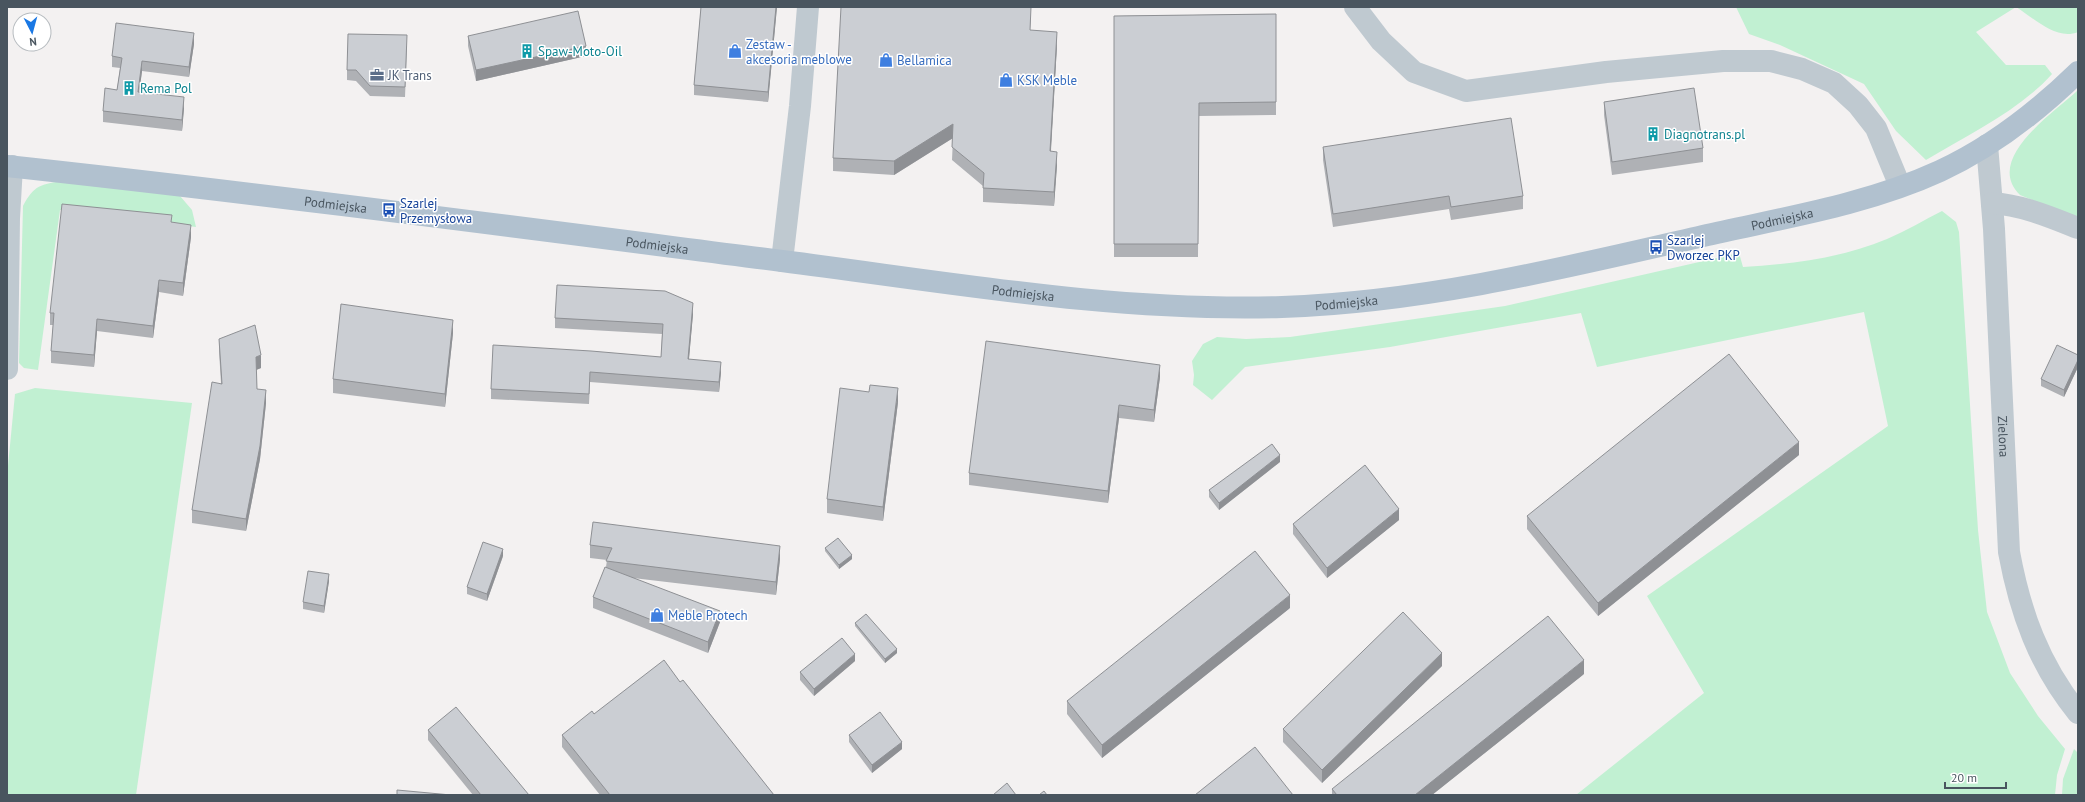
<svg xmlns="http://www.w3.org/2000/svg" width="2085" height="802" viewBox="0 0 2085 802" font-family="'PT Sans',sans-serif">
<style>
.green{fill:#c1f0d2}
.lines{fill:none;stroke-linecap:round;stroke-linejoin:round}
.street{stroke:#bfc9d0;stroke-width:22}
.primary{stroke:#b1c1cf;stroke-width:22}
.wall{fill:#afb1b5}
.shaded-wall{fill:#8e9094}
.building{fill:#cbced3;stroke:#8e9094}
.labels{text-anchor:middle;stroke-width:3;stroke-linejoin:round;paint-order:stroke}
.shop-label{font-size:13px;fill:#366cbe;stroke:#fff;text-anchor:start}
.culture-label{font-size:13px;fill:#0d838f;stroke:#fff;text-anchor:start}
.service-label{font-size:13px;fill:#4e5e75;stroke:#fff;text-anchor:start}
.transit-label{font-size:13px;fill:#164399;stroke:#fff;text-anchor:start}
.street-label{font-size:13px;fill:#49555f;stroke:#fff}
</style>
<rect width="100%" height="100%" fill="#f3f1f1"/>
<g class="green">
<path d="M1736,7h342v25c-22,9 -44,-14 -62,-25l-40,25 30,33h39l7,9c-32,36 -84,61 -126,86l-30,-29 -32,-47 -84,-39 -31,-11z"/>
<path d="M2078,90v129l-58,-24c-37,-36 35,-83 58,-105z"/>
<path d="M64,181l116,15 12,14 4,17 -136,-17 -22,160 -14,-2 -5,-5 4,-157c11,-21 18,-22 41,-25z"/>
<path d="M1942,211l14,11 3,10 19,298 9,82 23,61 28,43 27,33 -8,26 -2,20h-479l128,-102 -57,-97 241,-170 -24,-114 -267,55 -16,-54 -191,34 -145,20 -33,33 -19,-15 1,-10 -2,-14 11,-17 14,-7 29,2 44,-2 215,-31 234,-53 4,14c50,-3 98,-9 144,-28 19,-8 37,-19 55,-28z"/>
<path d="M35,388l157,15 -56,392h-129v-319l8,-82z"/>
<path d="M2074,749l4,4v42h-16l1,-16z"/>
</g>
<g class="lines">
<g class="street">
<path d="M1355,7l26,34 33,31 52,19 140,-19 117,-11h48l31,8 32,14 24,22 18,23 24,58"/>
<path id="s1" d="M1987,145l7,84 15,323c11,60 30,113 69,161"/>
<path d="M1992,203c30,2 58,14 86,25"/>
<path d="M782,261l18,-155 8,-99"/>
<path d="M7,369l2,-151 3,-52"/>
</g>
<path class="primary" id="s2" d="M7,166c259,28 517,62 775,95 166,21 332,51 500,46 143,-5 282,-39 421,-71 79,-18 163,-31 237,-65 52,-24 97,-59 138,-99"/>
</g>
<g class="wall">
<path d="M701,7h76l-9,95 -74,-7v-10z"/>
<path d="M1276,14v101l-77,1 -1,141h-84v-241z"/>
<path d="M1031,19l-1,11 27,15 -6,106 6,14 -3,41 -71,-4v-16l-31,-26 1,-22 -59,37 -61,-4v-13z"/>
<path d="M468,36l118,20 -110,25 -8,-35z"/>
<path d="M194,44l-5,33 -47,-6 -3,21 45,16 -2,23 -79,-9v-11l14,-21 3,-22 -8,-1v-11z"/>
<path d="M407,46l-2,51 -35,-1 -14,-15 -9,-1v-10z"/>
<path d="M1604,102l99,46v14l-91,13 -8,-60z"/>
<path d="M1323,147l200,49v13l-72,11 -2,-11 -116,18 -10,-67z"/>
<path d="M172,222l19,15 -8,59 -24,-4 -6,46 -56,-7 -3,36 -43,-4v-12l2,-26h-3v-12z"/>
<path d="M693,314l-4,45 32,13 -2,20 -129,-10 -1,22 -98,-5v-10l170,-32 1,-23 -107,-6v-10z"/>
<path d="M453,333l-8,74 -112,-14v-14z"/>
<path d="M219,339l42,29 -5,2 1,19 9,14 -6,56 -14,72 -54,-8v-13l29,-127 -2,-32z"/>
<path d="M2078,355v12l-14,30 -23,-11v-7z"/>
<path d="M1160,377l-6,45 -35,-4 -11,85 -139,-18v-12z"/>
<path d="M898,402l-15,119 -56,-8v-14z"/>
<path d="M1799,455l-201,161 -71,-87v-13z"/>
<path d="M1280,462l-61,48 -10,-13v-7z"/>
<path d="M1399,520l-72,58 -34,-44v-10z"/>
<path d="M590,545l190,14 -4,36 -143,-17 87,44 -12,31 -115,-45v-11l13,-30 1,-7 -17,-2z"/>
<path d="M825,548l27,11 -13,10 -14,-18z"/>
<path d="M503,556l-16,45 -20,-7v-7z"/>
<path d="M329,581l-5,32 -21,-4v-7z"/>
<path d="M1290,608l-188,150 -35,-44v-13z"/>
<path d="M855,623l42,30 -12,10 -30,-37z"/>
<path d="M855,661l-41,35 -14,-16v-8z"/>
<path d="M1442,666l-120,117 -39,-41v-13z"/>
<path d="M1584,674l-152,121h-100v-6z"/>
<path d="M680,682l94,113h-174l-38,-48v-12l32,-21z"/>
<path d="M428,730l101,65h-56l-45,-55z"/>
<path d="M849,735l53,14 -30,24 -23,-31z"/>
</g>
<g class="shaded-wall">
<path d="M776,7h1l-9,95v-10z"/>
<path d="M1057,32v13l-7,119v-13z"/>
<path d="M194,33v11l-5,33v-10z"/>
<path d="M586,46v10l-110,25v-11z"/>
<path d="M142,61v10l-4,31v-10z"/>
<path d="M184,97v11l-2,23v-11z"/>
<path d="M953,124v14l-59,37v-14z"/>
<path d="M1057,152v13l-3,41v-14z"/>
<path d="M191,225v12l-8,59v-13z"/>
<path d="M159,280v12l-6,46v-12z"/>
<path d="M693,303v11l-5,55v-10z"/>
<path d="M97,319v12l-3,36v-12z"/>
<path d="M453,320v13l-8,74v-13z"/>
<path d="M261,355v13l-5,2v-13z"/>
<path d="M2078,360v7l-14,30v-7z"/>
<path d="M721,362v10l-2,20v-10z"/>
<path d="M1160,365v12l-6,45v-12z"/>
<path d="M898,388v14l-15,119v-14z"/>
<path d="M266,390v13l-6,56 -14,72v-12z"/>
<path d="M1119,405v13l-11,85v-12z"/>
<path d="M1799,442v13l-201,161v-13z"/>
<path d="M1280,455v7l-61,48v-7z"/>
<path d="M1399,509v11l-72,58v-10z"/>
<path d="M780,546v13l-4,36v-13z"/>
<path d="M503,549v7l-16,45v-7z"/>
<path d="M852,555v4l-13,10v-4z"/>
<path d="M329,574v7l-5,32v-7z"/>
<path d="M1290,595v13l-188,150v-13z"/>
<path d="M720,611v11l-12,31v-11z"/>
<path d="M897,649v4l-12,10v-4z"/>
<path d="M1442,653v13l-120,117v-13z"/>
<path d="M855,654v7l-41,35v-7z"/>
<path d="M1584,660v14l-152,121h-17z"/>
<path d="M902,742v7l-30,24v-8z"/>
</g>
<g class="building">
<path d="M701,7h75l-8,85 -74,-7z"/>
<path d="M841,7h190l-1,23 27,2 -7,119 7,1 -3,40 -71,-4 1,-15 -32,-26 1,-23 -59,37 -61,-3z"/>
<path d="M578,11l8,35 -110,24 -8,-34z"/>
<path d="M1276,14v88l-77,1 -1,141h-84v-228z"/>
<path d="M116,23l78,10 -5,34 -47,-6 -4,31 46,5 -2,23 -79,-9 2,-23 12,2 5,-32 -10,-2z"/>
<path d="M348,34l59,1 -2,52 -35,-1 -14,-16h-9z"/>
<path d="M1694,88l9,60 -91,14 -8,-60z"/>
<path d="M1511,118l12,78 -72,11 -2,-11 -116,18 -10,-67z"/>
<path d="M62,204l110,11 -1,7 20,3 -8,58 -24,-3 -6,46 -56,-7 -3,36 -43,-4 3,-38h-4z"/>
<path d="M557,285l108,6 28,12 -5,56 33,3 -2,20 -129,-10 -1,22 -98,-5 2,-44 98,6 70,6 2,-33 -108,-6z"/>
<path d="M341,304l112,16 -8,74 -112,-15z"/>
<path d="M255,325l6,30 -5,2 1,32 9,1 -6,56 -14,73 -54,-9 20,-128 10,2 -3,-45z"/>
<path d="M986,341l174,24 -6,45 -35,-5 -11,86 -139,-18z"/>
<path d="M2057,345l21,10v5l-14,30 -23,-11z"/>
<path d="M1729,354l70,88 -201,161 -71,-87z"/>
<path d="M870,385l28,3 -15,119 -56,-8 13,-111 29,4z"/>
<path d="M1272,444l8,11 -61,48 -10,-13z"/>
<path d="M1365,465l34,44 -72,59 -34,-44z"/>
<path d="M593,522l187,24 -4,36 -170,-21 6,-13 -22,-3z"/>
<path d="M838,538l14,17 -13,10 -14,-17z"/>
<path d="M483,542l20,7 -16,45 -20,-7z"/>
<path d="M1255,551l35,44 -188,150 -35,-44z"/>
<path d="M605,567l115,44 -12,31 -115,-45z"/>
<path d="M308,571l21,3 -5,32 -21,-4z"/>
<path d="M1403,612l39,41 -120,117 -39,-41z"/>
<path d="M866,614l31,35 -12,10 -30,-36z"/>
<path d="M1548,616l36,44 -169,135h-78l-5,-6z"/>
<path d="M842,638l13,16 -41,35 -14,-17z"/>
<path d="M664,660l16,22 3,-2 91,115h-164l-48,-60 30,-24 2,3z"/>
<path d="M456,707l73,88h-48l-53,-65z"/>
<path d="M880,712l22,30 -30,23 -23,-30z"/>
<path d="M1255,747l38,48h-98z"/>
<path d="M1007,783l9,12h-23z"/>
<path d="M397,790l54,5h-54z"/>
<path d="M1044,791l3,4h-8z"/>
</g>
<defs>
<symbol id="building-bare" viewBox="-9 -9 18 18"><path d="M-4-6H4V6H1V3H-1V6H-4ZM-2.5-4.3h1.7v1.8h-1.7ZM.8-4.3h1.7v1.8H.8ZM-2.5-1h1.7V.8h-1.7ZM.8-1h1.7V.8H.8Z" fill="#0f9aa8" stroke="#fff" stroke-width="2.5" paint-order="stroke"/></symbol>
<symbol id="shop-bare" viewBox="-9 -9 18 18"><path d="M-5-2.5h2.3a2.7 3.5 0 0 1 5.4 0H5L5.5 6h-11ZM-1.5-2.5h3a1.5 2.3 0 0 0-3 0Z" fill="#3f7fe0" stroke="#fff" stroke-width="2.5" paint-order="stroke"/></symbol>
<symbol id="office-bare" viewBox="-9 -9 18 18"><path d="M-6-3h4V-5.5h4V-3h4V5H-6ZM-1-4.5V-3h2v-1.5ZM-6 0V1H6V0Z" fill="#5c6f8a" stroke="#fff" stroke-width="2.5" paint-order="stroke"/></symbol>
<symbol id="bus-bare" viewBox="-9 -9 18 18"><path d="M-5-6H5V4H4V6H2V4H-2V6H-4V4H-5ZM-3.5-4V0h7V-4ZM-3.5 1.2v1.5H-2V1.2ZM2 1.2v1.5H3.5V1.2Z" fill="#1a4fb4" stroke="#fff" stroke-width="2.5" paint-order="stroke"/></symbol>
</defs>
<g fill-rule="evenodd">
<use href="#building-bare" x="517" y="41" width="20" height="20"/>
<use href="#shop-bare" x="725" y="41" width="20" height="20"/>
<use href="#shop-bare" x="876" y="50" width="20" height="20"/>
<use href="#office-bare" x="367" y="65" width="20" height="20"/>
<use href="#shop-bare" x="996" y="70" width="20" height="20"/>
<use href="#building-bare" x="119" y="78" width="20" height="20"/>
<use href="#building-bare" x="1643" y="124" width="20" height="20"/>
<use href="#bus-bare" x="379" y="200" width="20" height="20"/>
<use href="#bus-bare" x="1646" y="237" width="20" height="20"/>
<use href="#shop-bare" x="647" y="605" width="20" height="20"/>
</g>
<g class="labels">
<g class="shop-label">
<text x="746" y="49">Zestaw -<tspan x="746" dy="15">akcesoria meblowe</tspan></text>
<text x="897" y="65">Bellamica</text>
<text x="1017" y="85">KSK Meble</text>
<text x="668" y="620">Meble Protech</text>
</g>
<g class="culture-label">
<text x="538" y="56">Spaw-Moto-Oil</text>
<text x="140" y="93">Rema Pol</text>
<text x="1664" y="139">Diagnotrans.pl</text>
</g>
<g class="service-label">
<text x="388" y="80">JK Trans</text>
</g>
<g class="transit-label">
<text x="400" y="208">Szarlej<tspan x="400" dy="15">Przemysłowa</tspan></text>
<text x="1667" y="245">Szarlej<tspan x="1667" dy="15">Dworzec PKP</tspan></text>
</g>
<g class="street-label">
<text dy="5" stroke="none"><textPath href="#s2" startOffset="331">Podmiejska</textPath></text>
<text dy="5" stroke="none"><textPath href="#s2" startOffset="1792">Podmiejska</textPath></text>
<text dy="5" stroke="none"><textPath href="#s2" startOffset="655">Podmiejska</textPath></text>
<text dy="5" stroke="none"><textPath href="#s2" startOffset="1024">Podmiejska</textPath></text>
<text dy="5" stroke="none"><textPath href="#s2" startOffset="1348">Podmiejska</textPath></text>
<text dy="5" stroke="none"><textPath href="#s1" startOffset="292">Zielona</textPath></text>
</g>
</g>
<rect width="2085" height="802" fill="none" stroke="#49555f" stroke-width="16"/>
<g transform="translate(32 32) rotate(174)"><circle r="19" fill="#ffffff" stroke="#b6bbbf"/>
<path d="M0-3L7 15L0 10L-7 15Z" fill="#1a78e4"/>
<text y="-6" font-size="11" font-weight="bold" text-anchor="middle" fill="#49555f">N</text>
</g>
<path d="M1945 782v6h61v-6" fill="none" stroke="#49555f" stroke-width="2"/>
<text x="1951" y="782" font-size="12" fill="#49555f" stroke="#ffffff" stroke-width="3" paint-order="stroke">20 m</text>
</svg>
